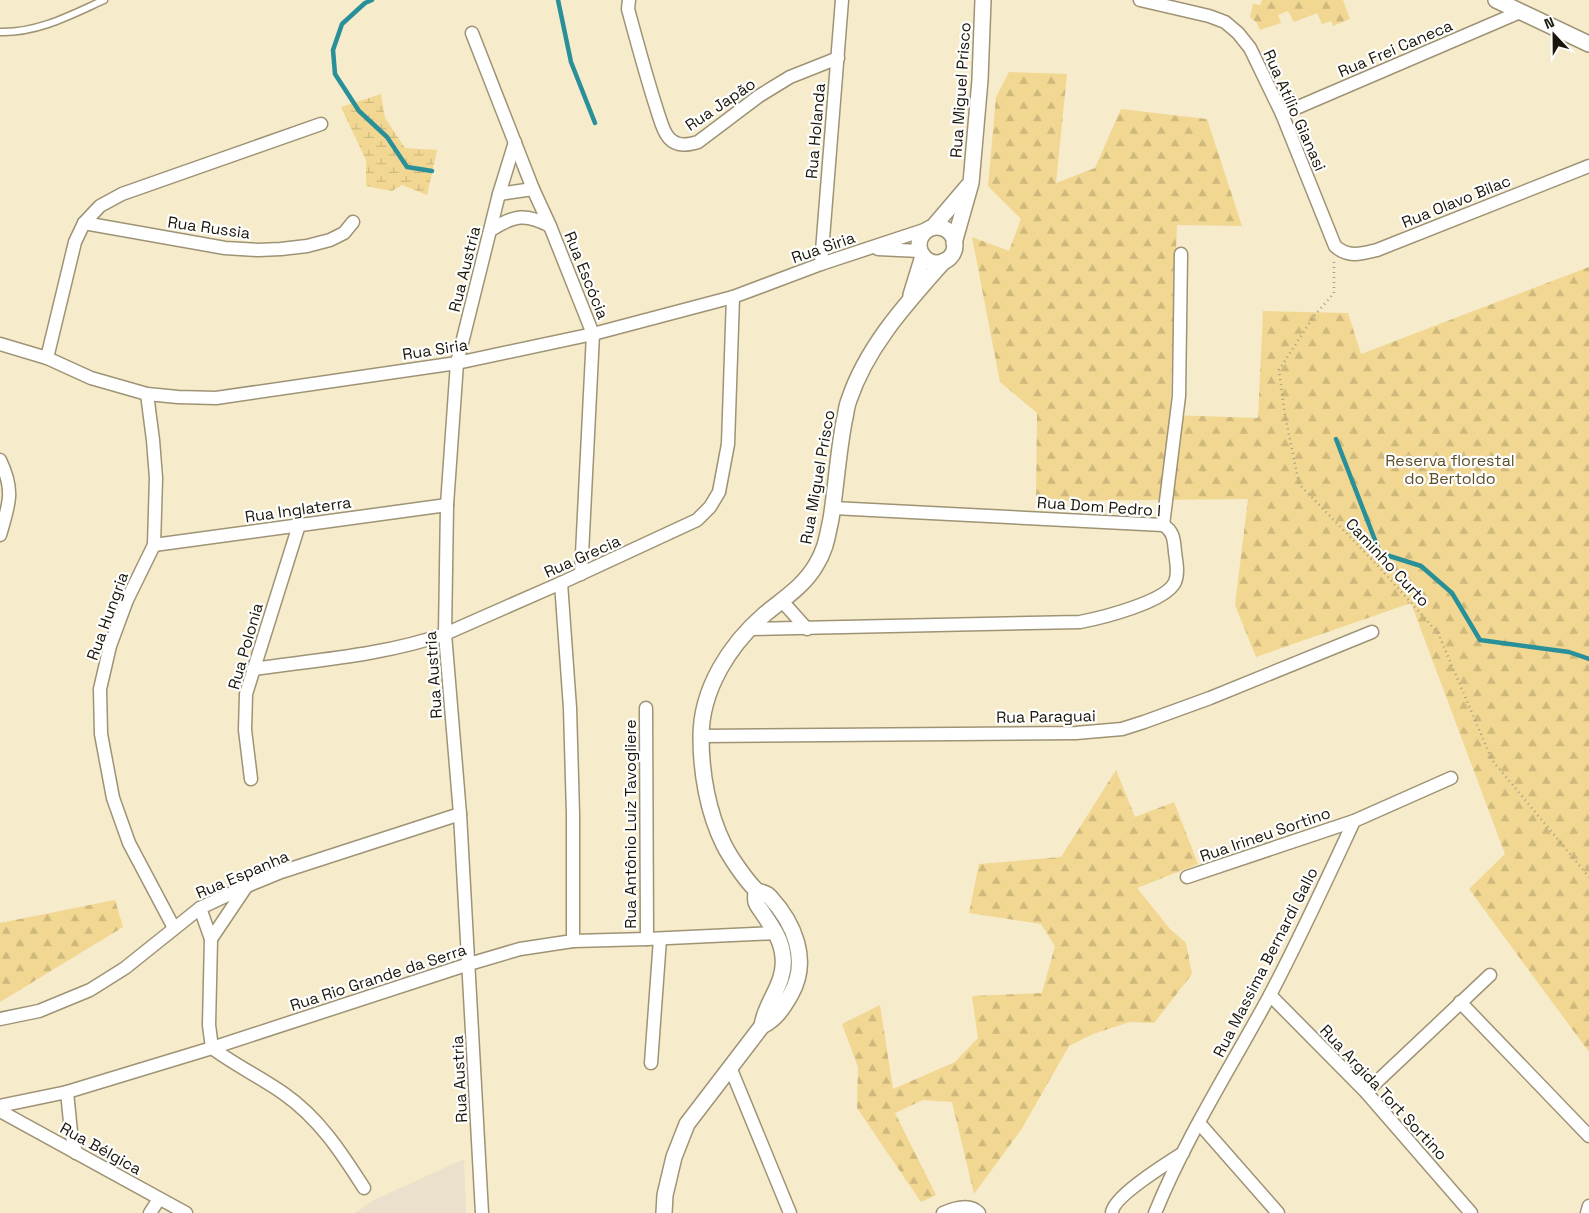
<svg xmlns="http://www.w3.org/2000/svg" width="1589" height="1213" viewBox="0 0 1589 1213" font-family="'Space Grotesk',sans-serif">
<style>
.education{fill:#eae0cb}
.forest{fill:url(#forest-firs)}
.wetland{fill:url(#wetland-marsh)}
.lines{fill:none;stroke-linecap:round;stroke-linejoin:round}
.stream{stroke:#29909a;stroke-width:4.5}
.service-casing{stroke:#9e9375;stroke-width:9}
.minor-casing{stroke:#9e9375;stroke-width:15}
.tertiary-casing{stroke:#9e9375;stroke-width:18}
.path{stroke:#a69e84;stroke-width:2.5;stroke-dasharray:1 4;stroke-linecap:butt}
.service{stroke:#fff;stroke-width:6}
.minor{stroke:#fff;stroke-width:12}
.tertiary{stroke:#fff;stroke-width:15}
.labels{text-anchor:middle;stroke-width:4.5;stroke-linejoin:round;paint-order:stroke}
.street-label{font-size:16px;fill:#1a160a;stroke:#fff}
.park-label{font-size:16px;fill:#5c4e26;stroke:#fff}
</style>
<defs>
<pattern id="forest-firs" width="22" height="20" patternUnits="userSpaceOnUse" patternTransform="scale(1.25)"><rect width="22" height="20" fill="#f1d791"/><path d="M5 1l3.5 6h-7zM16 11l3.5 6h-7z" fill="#ceb87c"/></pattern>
<pattern id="wetland-marsh" width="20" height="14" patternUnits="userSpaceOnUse" patternTransform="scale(1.25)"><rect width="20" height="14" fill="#f1d791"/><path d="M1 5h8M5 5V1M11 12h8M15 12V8" fill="none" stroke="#ceb87c"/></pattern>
</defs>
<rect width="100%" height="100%" fill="#f6ebca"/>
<path class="education" d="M464,1159l2,54h-111l19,-13z"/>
<g class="forest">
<path d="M1262,0h81l7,19 -17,7 -2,-5 -9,3 -5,-11 -23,9 -6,-11 -10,4 3,8 -21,7 -3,-7 -7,-6 3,-13 7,1z"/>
<path d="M1009,72l58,2 -11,109 39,-15 26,-59 86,10 35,107 -65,-1 -7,190 88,3 5,-107 85,2 13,41 228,-87v785l-120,-163 36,-35 -94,-251 -155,54 -21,-52 13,-106 -212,2 1,-88 -37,-31 -28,-145 37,14 12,-32 -33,-33 8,-89z"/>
<path d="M1116,770l19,47 39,-15 24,62 -61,24 33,41 16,14 6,31 -38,49 -24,-1 -37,12 -24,12 -48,84 -47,64 -22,-92 -29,-2 -28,13 41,82 -15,7 -64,-94 1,-41 -16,-43 38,-19 13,84 62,-27 23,-24 -6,-42 70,-3 13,-47 -14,-22 -72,-11 10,-49 82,-7z"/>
<path d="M115,900l8,27 -123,75v-79z"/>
</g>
<path class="wetland" d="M381,94l4,24 20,30 32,2 -10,45 -25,-10 -10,6 -26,-5v-26l-25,-53z"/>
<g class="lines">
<g class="stream">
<path d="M372,0l-7,3 -23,21 -9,26 2,24 24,37 28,26 20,30 25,4"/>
<path d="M558,0l13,62 24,61"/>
<path d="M1336,439l44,114 41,13 31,27 28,47 89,12 20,7"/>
</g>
<defs>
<path id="service" d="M0,32c38,1 71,-17 104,-32"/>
<g id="minor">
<path d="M629,0l-1,9c9,33 18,67 29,101 3,9 6,22 12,28 8,9 19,7 29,4l61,-46 31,-19 48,-19"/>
<path d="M1140,0l69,16 16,6 13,11 12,15 32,66 53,132c13,12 26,8 42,4l212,-84"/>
<path d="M472,33l61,156 17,37 43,108 -12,240"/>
<path d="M1282,114l238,-102"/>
<path d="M499,194l34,-5"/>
<path d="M84,223l141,25 33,2 23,-1 26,-3 23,-6 14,-7 9,-11"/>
<path d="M491,230c23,-15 35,-17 59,-4"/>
<path d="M878,249l42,2"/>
<path d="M821,264l21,-264"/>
<path d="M0,344l47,14 44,20 56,16 31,3 38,1 241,-35 136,-29 140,-37 88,-33 106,-35"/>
<path d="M47,358l28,-116 9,-19 16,-17 22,-12 199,-70"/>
<path d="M147,394l6,46 3,38 -2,67 -27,55 -17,46 -10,43 1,45 12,64 16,45 45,85"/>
<path d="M0,460c15,31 9,44 0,75"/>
<path d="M1163,525l16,-129 2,-142"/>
<path d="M154,545l293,-40"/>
<path d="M561,583l9,125 3,106v127"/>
<path d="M782,601l25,28"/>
<path d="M749,629l331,-7c21,-4 86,-20 95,-40 4,-9 1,-21 0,-30 -1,-11 -1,-21 -12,-27l-330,-17"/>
<path d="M253,669c63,-9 132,-14 192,-35l116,-51 136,-63 13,-13 9,-15 9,-48 5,-147"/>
<path d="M646,708l1,231"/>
<path d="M701,736l375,-3 46,-4 22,-7 66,-24 162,-66"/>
<path d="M251,779l-6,-49 1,-36 53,-169"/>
<path d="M1187,877l167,-56"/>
<path d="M200,908l11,31 -2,86 3,23c23,17 48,29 71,45 36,25 58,59 81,95"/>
<path d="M211,939l35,-52"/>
<path d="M1270,995l96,97 105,121"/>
<path d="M1460,1002l129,134"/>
<path d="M0,1019l39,-8 51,-21 35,-22 75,-60 47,-22 34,-14 179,-58"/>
<path d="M651,1063l9,-124"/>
<path d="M730,1067l60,146"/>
<path d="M67,1092l4,40 5,21"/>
<path d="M1366,1092l124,-117"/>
<path d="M0,1106l67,-14 145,-44 257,-84 51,-15 53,-8 74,-2 129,-6"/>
<path d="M0,1111l186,102"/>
<path d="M1199,1123l79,90"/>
<path d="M150,1213l9,-14"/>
<path d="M482,1213l-22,-399 -15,-180 2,-129 10,-142 42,-169 16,-52"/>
<path d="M943,1213c11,-5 27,-10 36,0"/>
<path d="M1112,1213c0,-16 57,-51 71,-60"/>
<path d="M1155,1213c31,-76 76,-146 115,-218 30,-57 57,-116 84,-174l97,-43"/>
<path d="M1587,1213l2,-7"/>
</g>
<g id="tertiary">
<path d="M1496,0l93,44"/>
<path d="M933,227l35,-41"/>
<circle cx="937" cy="245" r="18"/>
<path d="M954,243l17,-60 9,-103 3,-80"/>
<path d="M911,295l12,-39"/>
<path d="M756,890c0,4 -1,9 0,12 1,4 6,9 8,13 9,13 18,26 19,42 3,27 -18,45 -21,69"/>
<path d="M664,1213l1,-18 9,-38 13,-33 75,-98c14,-7 21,-18 29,-32 19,-34 3,-71 -21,-97 -4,-5 -11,-4 -15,-8 -10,-10 -25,-32 -31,-44 -16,-32 -23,-72 -23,-108 0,-48 29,-93 64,-123 18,-15 39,-28 51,-49 10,-16 11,-28 15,-46 5,-32 7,-65 13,-97 2,-7 2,-15 5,-22 18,-54 58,-97 95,-139"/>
</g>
</defs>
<use href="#service" class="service-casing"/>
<use href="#minor" class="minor-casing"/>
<use href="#tertiary" class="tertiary-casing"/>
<path class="path" d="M1334,262v31l-20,23 -35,54 6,45 14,69 80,83 59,66 54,127 97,117"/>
<use href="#service" class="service"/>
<use href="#minor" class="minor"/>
<use href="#tertiary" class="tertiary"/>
</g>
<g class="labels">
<g class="street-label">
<text transform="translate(1395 48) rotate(-23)" y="6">Rua Frei Caneca</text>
<text transform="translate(960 90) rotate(-86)" y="6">Rua Miguel Prisco</text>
<text transform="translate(720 104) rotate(-34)" y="6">Rua Japão</text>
<text transform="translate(1295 110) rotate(66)" y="6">Rua Atílio Gianasi</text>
<text transform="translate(815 131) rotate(-85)" y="6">Rua Holanda</text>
<text transform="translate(1456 201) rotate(-22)" y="6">Rua Olavo Bilac</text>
<text transform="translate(209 227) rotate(8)" y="6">Rua Russia</text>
<text transform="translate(823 247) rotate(-19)" y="6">Rua Siria</text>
<text transform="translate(464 269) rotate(-76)" y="6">Rua Austria</text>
<text transform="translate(587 275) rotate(68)" y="6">Rua Escócia</text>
<text transform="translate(435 349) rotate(-9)" y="6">Rua Siria</text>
<text transform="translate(817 477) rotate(-80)" y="6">Rua Miguel Prisco</text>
<text transform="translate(1099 506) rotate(4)" y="6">Rua Dom Pedro I</text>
<text transform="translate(298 509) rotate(-8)" y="6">Rua Inglaterra</text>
<text transform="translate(582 556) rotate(-24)" y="6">Rua Grecia</text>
<text transform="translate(1388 562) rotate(47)" y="6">Caminho Curto</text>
<text transform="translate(107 616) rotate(-70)" y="6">Rua Hungria</text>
<text transform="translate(245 646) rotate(-74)" y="6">Rua Polonia</text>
<text transform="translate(433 675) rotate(-94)" y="6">Rua Austria</text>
<text transform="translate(1046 716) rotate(-1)" y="6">Rua Paraguai</text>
<text transform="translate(630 824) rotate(-90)" y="6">Rua Antônio Luiz Tavogliere</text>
<text transform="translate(1265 834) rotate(-19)" y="6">Rua Irineu Sortino</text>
<text transform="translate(242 874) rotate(-23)" y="6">Rua Espanha</text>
<text transform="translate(1265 962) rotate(-63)" y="6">Rua Massima Bernardi Gallo</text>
<text transform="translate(378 977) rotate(-18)" y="6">Rua Rio Grande da Serra</text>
<text transform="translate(459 1079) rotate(-93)" y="6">Rua Austria</text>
<text transform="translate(1384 1092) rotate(47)" y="6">Rua Argida Tort Sortino</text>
<text transform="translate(101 1148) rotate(29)" y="6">Rua Bélgica</text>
</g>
<g class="park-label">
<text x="1450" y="466">Reserva florestal<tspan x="1450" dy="18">do Bertoldo</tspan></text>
</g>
</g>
<g transform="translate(1554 35) rotate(338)" stroke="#ffffff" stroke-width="4" paint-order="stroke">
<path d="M0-4L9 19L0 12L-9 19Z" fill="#1a160a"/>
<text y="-8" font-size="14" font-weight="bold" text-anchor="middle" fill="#1a160a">N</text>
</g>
</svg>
